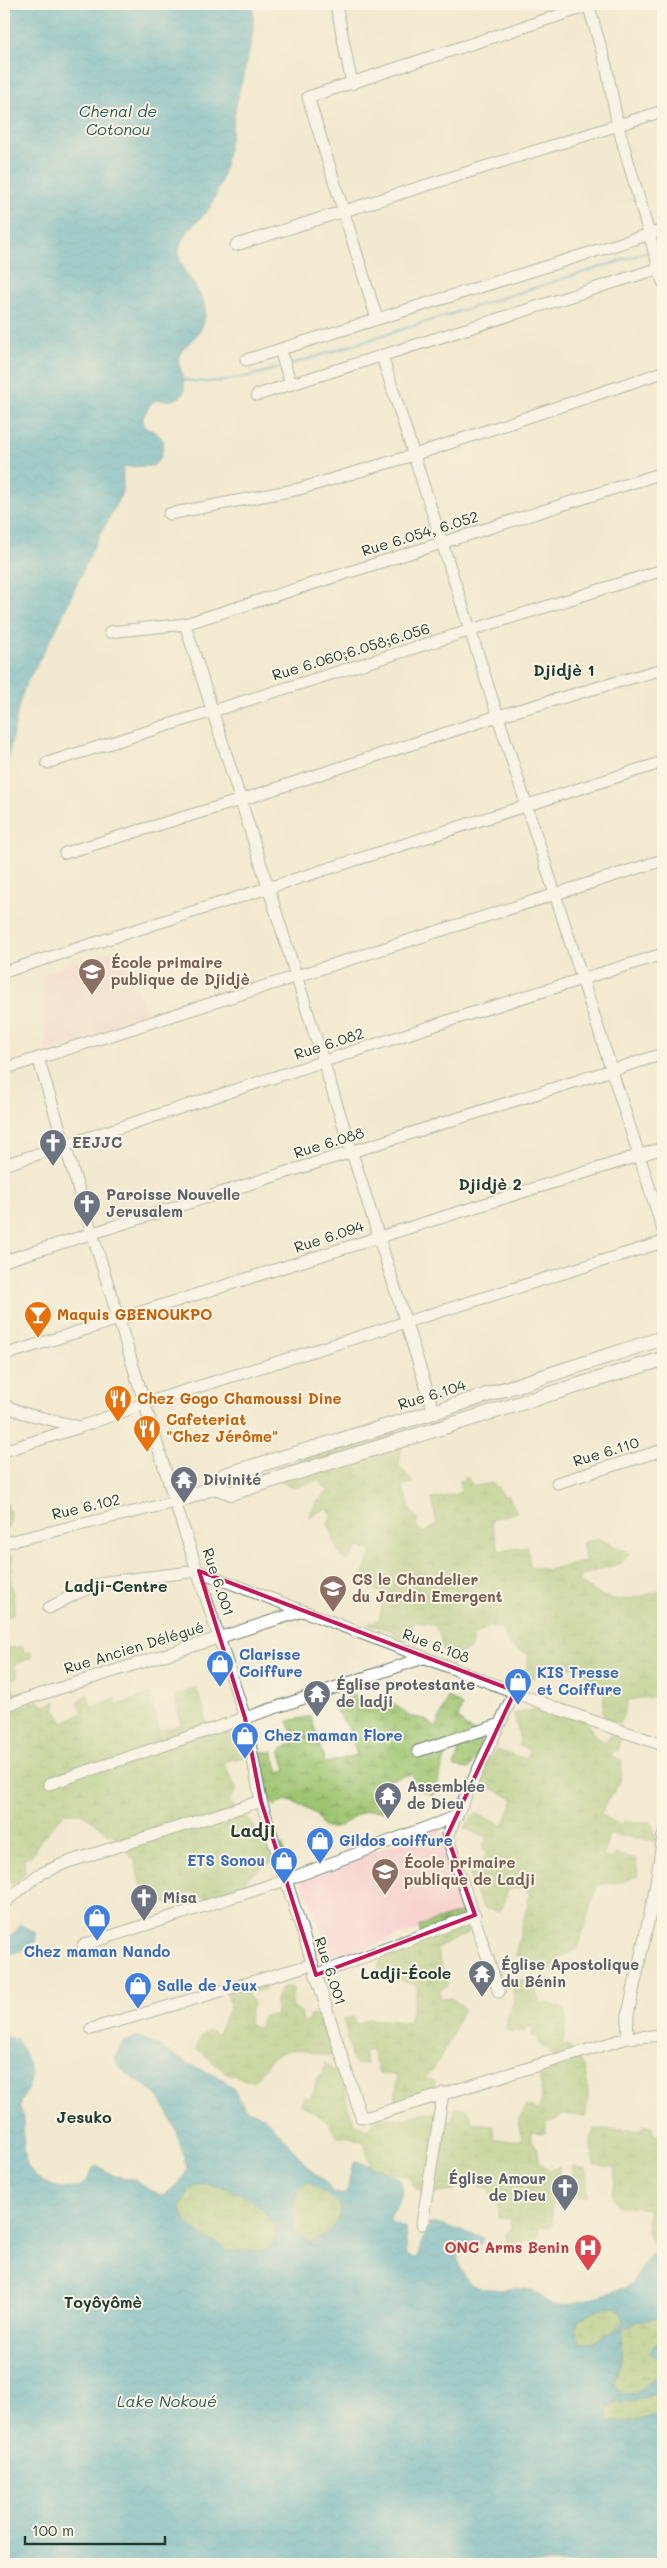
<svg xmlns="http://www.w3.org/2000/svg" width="667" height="2568" viewBox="0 0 667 2568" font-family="Mali,sans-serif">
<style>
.built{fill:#f7d0ce}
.wetland{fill:url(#wetland-marsh);stroke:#5e8052}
.water{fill:url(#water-waves);stroke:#30727b;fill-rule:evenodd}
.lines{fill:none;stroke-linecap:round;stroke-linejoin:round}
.stream{stroke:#42a8c2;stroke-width:2.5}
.minor-casing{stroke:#697a6b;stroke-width:13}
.tertiary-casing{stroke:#697a6b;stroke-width:16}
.minor{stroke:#fff;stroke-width:11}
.tertiary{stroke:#fff;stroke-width:14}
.marked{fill:none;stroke:#c2185b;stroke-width:4;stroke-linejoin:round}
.labels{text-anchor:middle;stroke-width:4;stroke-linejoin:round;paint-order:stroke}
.street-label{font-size:15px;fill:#1f3d34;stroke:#fcf5e5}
.education-label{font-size:15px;font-weight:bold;fill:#785e54;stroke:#fcf5e5;text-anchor:start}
.worship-label{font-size:15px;font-weight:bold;fill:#5b616d;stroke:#fcf5e5;text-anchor:start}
.food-label{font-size:15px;font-weight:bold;fill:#c56008;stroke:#fcf5e5;text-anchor:start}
.shop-label{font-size:15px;font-weight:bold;fill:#366cbe;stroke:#fcf5e5;text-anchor:start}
.health-label{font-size:15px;font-weight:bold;fill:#be3a42;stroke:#fcf5e5;text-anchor:end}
.water-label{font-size:16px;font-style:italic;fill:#2a5d5f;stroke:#fcf5e5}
.neighbourhood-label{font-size:16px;font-weight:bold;fill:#1f3d34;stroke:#fcf5e5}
.quarter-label{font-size:18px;font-weight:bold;fill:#1f3d34;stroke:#fcf5e5}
</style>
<defs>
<pattern id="wetland-marsh" width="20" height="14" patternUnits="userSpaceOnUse" patternTransform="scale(1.25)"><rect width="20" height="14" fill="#9dc46f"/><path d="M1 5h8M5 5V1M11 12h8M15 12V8" fill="none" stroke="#7fa05c"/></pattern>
<pattern id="water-waves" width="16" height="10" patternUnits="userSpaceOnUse" patternTransform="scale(1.25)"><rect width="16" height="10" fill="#42a8c2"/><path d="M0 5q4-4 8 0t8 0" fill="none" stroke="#378a9e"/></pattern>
</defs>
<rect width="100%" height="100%" fill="#fcf5e5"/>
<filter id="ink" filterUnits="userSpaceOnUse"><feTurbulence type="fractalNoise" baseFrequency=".02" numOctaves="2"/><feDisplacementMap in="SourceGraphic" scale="10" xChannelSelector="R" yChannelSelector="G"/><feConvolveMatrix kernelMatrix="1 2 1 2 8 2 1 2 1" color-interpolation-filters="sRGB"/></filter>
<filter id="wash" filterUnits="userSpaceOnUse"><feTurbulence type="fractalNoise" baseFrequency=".0096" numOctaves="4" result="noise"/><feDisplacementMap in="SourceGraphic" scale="20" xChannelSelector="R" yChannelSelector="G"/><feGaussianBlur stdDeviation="1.12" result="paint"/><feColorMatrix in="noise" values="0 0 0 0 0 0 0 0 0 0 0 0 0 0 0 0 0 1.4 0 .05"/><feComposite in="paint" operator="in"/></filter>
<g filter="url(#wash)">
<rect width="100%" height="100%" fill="#f2ead0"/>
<g class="built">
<path d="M123,947l24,72 -101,33 -3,-79z"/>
<path d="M439,1826l30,85 -136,49 -32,-79z"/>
</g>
<g class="wetland">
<path d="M385,1421l18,18 -4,27 14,16 -11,4 11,29 5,3 -2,9 9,6 12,-9 -5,-25 25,-5 5,-5 -2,-8 7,-4 6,9 19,-3 6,5 5,9 5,-2 9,17 -26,8 8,31 28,-4 3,19 15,4 41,-8 -4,-19 16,-5 31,15 -8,10 -39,12 -3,6c32,26 48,20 84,9v105l-35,5 -8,24 -12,-4 -5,-6 1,-28h-14l-1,-11 -16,-8 -36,-2 -3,13 -9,-2 4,-21 -19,-9 -9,-19 -11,-1 -16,9 -3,13c-10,8 -17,8 -28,3l-4,-19 -7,-8 -18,-2 -7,18 -5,2 -12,-12 -22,-6 11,-5 7,-24 -26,-12 12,-32 -14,-4 -10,13 -5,-1c-10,-13 -7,-21 -15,-35l3,-9 -4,-7 -18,9 6,-13 13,-13 -10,-11 -24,8 -14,-6 -2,-10 4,-4 7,8 11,-7 -2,-19z"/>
<path d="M4,1503h3l4,15 -4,11 -3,1z"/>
<path d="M4,1552l9,5c-6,20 2,37 1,57l-10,5z"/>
<path d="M23,1647l2,6 6,-2v7l-17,7 4,11 -8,4 5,13 9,-1 6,4 -25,8 7,7 26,-11 6,6 12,-5 -1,9 8,12 20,-9 -5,-10 9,-10 4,15 23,-10 3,7 34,-11v8l8,29 22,-6 -6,-29 21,-9 9,26 1,18 44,-10 10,31h13l6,20 7,-2 -6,-20 15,-8 -7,-21 23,-5 14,47 32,-8 -8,-27 -18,-23 24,-10 10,15 23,-12 21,18 15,3 12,9 12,-31 14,9 -4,12 9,10 13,7 1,15 -12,19 -15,-2 5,-16 -11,-3 -14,47 -18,-6 -4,-15 -23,6 -1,10 7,5 -6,16c-10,0 -21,-2 -29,2 -13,7 -21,19 -37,14 -7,-17 -21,-22 -38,-27l-10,6c-16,-14 -21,-31 -28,-50l-24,6 14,28 -9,12 23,20 14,20 18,4 1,8 -37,23 -6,18 -23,7 -27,-10 -17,12 -20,-3 -14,-17 -5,-23 -20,-25 -9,-4 -23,-19h-19l-25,29 -8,14 -7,3 1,15 -13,11 -8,-13v-117l2,-6 -2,-11v-90z"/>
<path d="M536,1709l49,11 9,14 11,9 6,-8 9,3 -2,13 -4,-1 -3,6 11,4 -2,21 -20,33 22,12 2,-5 27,1 6,19 -48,-7 -6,22 9,3 3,-5 21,5 2,17 -17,6 -24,3 -19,64 -18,8 -9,14 -8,2 -7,-4 1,-6 -22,-7 15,-62 -7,-6 -14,1 -10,23 -16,-4 -12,-24 -2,-20 19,-6 -5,-11 4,-9 -23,-10 12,-15 27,13 11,-27 -35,-17 3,-14 14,-18 30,9 4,-9 -11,-4 1,-6 -6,-26z"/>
<path d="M465,1911l8,8 -5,14 -32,15 11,34v5l-8,2 2,10 10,-1 10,7 3,5c-7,8 -7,13 -11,22 -7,17 -17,35 -29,48l11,1 2,14 -42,8 3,-28 -19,-1 -7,-24 -9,2 3,11 -10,2 -5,-8 -7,-38 9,-3 4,9 11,-6 41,3 9,-36 -41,-13 5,-22 40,-13 -3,-12z"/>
<path d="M512,1980h13l12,5 -1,8 6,12 6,-2 17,7 2,9 -5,25 8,2 1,5 -19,7 -4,-9 -11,-7 1,-4 -6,-2 2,-8 -5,-2 -5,6 -17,-1v-16l7,-13z"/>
<path d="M264,1983l1,7 -17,2v6l5,3 -5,24 10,3 4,-12 14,-1v-16l6,-12 11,1 -1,19 9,5 2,11 6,-2v-6h15l14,29 -6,11c-13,1 -22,-4 -34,-5 -22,-2 -32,15 -43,30h-9l-21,-8 -29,-24 5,-11 8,-7 9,4 12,-28 -4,-17z"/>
<path d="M579,2059c10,15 11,40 6,57l-23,-2 -9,7 -7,1v11l-15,-1v8l7,9v12l11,10 10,-4 1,12 12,-1v-12l14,3 2,27 -36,2v28l-13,1 1,8 -7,6 -27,2v-10l5,-3 -1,-11 -12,-1c0,-10 1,-18 -7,-24l-1,-6c-8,0 -12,-5 -19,-5 -7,0 -13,5 -19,8 -6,3 -28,2 -35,-1l-9,-13 -38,-11 -6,-24 -14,-5 -13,-1 -11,-16 -26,-16 5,-7 5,2 4,-7 3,-15 6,-2 2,-13 20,21 2,21 8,20 13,6 9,-11h26l23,-7h17l-1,7 10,2 3,-13 12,1 4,5v9l23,2v15h28l-3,-21 8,-13 11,5 4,-10 -3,-32z"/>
<path d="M643,2125l9,2 1,7 10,1v116h-8l-8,-20 2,-22 -31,-3 -6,-10 3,-29 -21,-2 -4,-26 4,-10 47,1z"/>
<path d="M308,2182l30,21c8,16 -14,39 -30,39l-12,-8c-5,-16 -5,-43 12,-52z"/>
<path d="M199,2184c31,0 68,18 78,49l-5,12 -9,6h-34l-32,-19 -12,-12 -5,-13 11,-18z"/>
<path d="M614,2307l7,4 3,9 -2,6 -29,17 -13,-1c-16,-26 16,-32 34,-35z"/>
<path d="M659,2318h4v23l-4,1 -6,16 8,7c-2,15 -22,30 -37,29l-9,-6 -1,-5 7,-24 1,-26 14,-11z"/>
<path d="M659,2393l4,1c0,3 1,9 0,12 -4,13 -46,20 -56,12v-8l8,-8 20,-1z"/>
</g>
<g class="water">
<path d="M4,4h248c6,30 -8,64 -14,93 -8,35 -10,75 -26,107 -8,16 -27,23 -32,42 -7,29 34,46 24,76 -5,16 -20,22 -26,36 1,12 17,39 -6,42 -7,1 -13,-1 -20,2l-9,15 1,9 13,7 7,8 -3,16 -8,9 -28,1 -2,2v21l-3,7 -26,49 -36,80 -32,58 -7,20 -15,74z"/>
<path d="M19,1924l16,8 1,9 -14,9 -18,7v-16l11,-8z"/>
<path d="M139,2036l51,28 34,16 9,8 13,21 18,8 23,24 21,27 17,13 9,11 8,3 5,-3 5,-26 4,-5 40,15 6,7c0,5 0,11 -2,16 -3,8 -11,13 -11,22l16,6 2,28 8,3 4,-2 6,-25 4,-7h12l42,14 -2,6 -20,5 -3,6c8,51 39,27 72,35 13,3 15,17 30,15 21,-2 43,-11 64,-17l8,-5 19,-29 12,-3v67l-27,4 -13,8 -3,36 -6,17 2,5 8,6 13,-1 23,-21 -1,-11 -9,-8 4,-8 9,-4v53l-5,-1 -23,8 -21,1c-6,4 -10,11 -5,18 15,5 45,0 54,-14v158h-659v-527l13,2c6,12 13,23 14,36 1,12 -8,18 -10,28 -1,6 1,10 2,15 1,14 0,29 3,43 3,19 37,33 54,25 8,-4 9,-12 13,-18l4,-2 18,10 19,3 28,17c9,-5 23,-17 25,-28 -7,-24 -14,-53 -30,-72 -13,-15 -36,-19 -42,-39l8,-15zM308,2182l30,21c8,16 -14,39 -30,39l-12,-8c-5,-16 -5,-44 12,-52zM199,2184c31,0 68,18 78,49l-5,12 -9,6h-34l-32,-19 -12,-12 -5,-13 11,-18zM614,2307l7,4 3,9 -2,6 -29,17 -13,-1c-16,-26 16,-32 34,-35z"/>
</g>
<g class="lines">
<g class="stream">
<path d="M289,365l359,-113"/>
<path d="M184,380c34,6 65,-3 97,-13"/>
</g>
</g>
</g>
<g filter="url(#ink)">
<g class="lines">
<defs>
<g id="minor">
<path d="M336,4l16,80"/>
<path d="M588,4l18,61 12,61 45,156"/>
<path d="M236,245l427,-134"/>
<path d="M377,319l-69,-222 286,-93"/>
<path d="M280,350l11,34"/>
<path d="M382,356l281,874"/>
<path d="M246,360l417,-130"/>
<path d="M257,395l406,-128"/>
<path d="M169,514l130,-25 115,-34 249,-83"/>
<path d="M185,624l249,788"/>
<path d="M110,632l75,-8 478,-151"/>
<path d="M47,763l616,-193"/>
<path d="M65,853l176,-53 257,-84 165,-47"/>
<path d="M4,972l659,-210"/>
<path d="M38,1058l137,444 70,216 16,83 100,316h7l259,-79 36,-3"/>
<path d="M4,1069l659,-209"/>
<path d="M4,1165l462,-150 197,-61"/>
<path d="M4,1261l659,-207"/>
<path d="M4,1355l659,-207"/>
<path d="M4,1405l19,8 57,14"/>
<path d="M4,1451l76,-24 66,-24 517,-161"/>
<path d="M557,1483l106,-33"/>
<path d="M4,1543l171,-41"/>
<path d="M49,1608l26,-14 31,-12 93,-11 362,139 102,35"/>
<path d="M4,1706l299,-95"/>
<path d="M418,1751l80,-26"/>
<path d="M49,1784l374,-126"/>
<path d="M4,1903l34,-28 27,-12 196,-62"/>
<path d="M83,1945l203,-65 171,-64"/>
<path d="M316,1975l159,-60"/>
<path d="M499,1992l-52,-156 68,-145"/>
<path d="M91,2029l222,-65"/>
<path d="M627,2038l1,-24 26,-119 9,-59"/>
<path d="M422,2224l21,-131"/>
</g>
<g id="tertiary">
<path d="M215,1487l16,6 432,-134"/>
<path d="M175,1502l40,-15 10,-12 209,-63 229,-74"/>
</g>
</defs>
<use href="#minor" class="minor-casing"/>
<use href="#tertiary" class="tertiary-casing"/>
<use href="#minor" class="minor"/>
<use href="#tertiary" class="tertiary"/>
</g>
</g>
<path d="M0 0H667V2568H0ZM199,1571l316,120 -68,145 28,79 -159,60 -55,-174 -16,-83z" fill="#f2ead0" fill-opacity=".55" fill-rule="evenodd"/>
<path class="marked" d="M199,1571l316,120 -68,145 28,79 -159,60 -55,-174 -16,-83z"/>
<defs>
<symbol id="school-pin" viewBox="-11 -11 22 30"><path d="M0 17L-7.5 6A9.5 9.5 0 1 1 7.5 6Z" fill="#8d6e63" stroke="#fcf5e5"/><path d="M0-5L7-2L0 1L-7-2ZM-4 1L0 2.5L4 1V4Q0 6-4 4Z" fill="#fff"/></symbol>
<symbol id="church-pin" viewBox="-11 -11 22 30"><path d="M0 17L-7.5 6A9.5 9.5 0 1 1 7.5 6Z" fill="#6b7280" stroke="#fcf5e5"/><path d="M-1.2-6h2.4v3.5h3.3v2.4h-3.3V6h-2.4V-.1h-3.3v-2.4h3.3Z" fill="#fff"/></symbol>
<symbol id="bar-pin" viewBox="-11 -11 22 30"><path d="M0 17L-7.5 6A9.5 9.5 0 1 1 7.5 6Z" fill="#e8710a" stroke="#fcf5e5"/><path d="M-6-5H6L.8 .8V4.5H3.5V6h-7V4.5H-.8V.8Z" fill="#fff"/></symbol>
<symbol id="restaurant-pin" viewBox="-11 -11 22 30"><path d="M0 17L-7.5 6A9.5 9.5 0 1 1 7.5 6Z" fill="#e8710a" stroke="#fcf5e5"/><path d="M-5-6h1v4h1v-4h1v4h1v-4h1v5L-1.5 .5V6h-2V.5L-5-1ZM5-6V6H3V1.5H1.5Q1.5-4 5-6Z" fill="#fff"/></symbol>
<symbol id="temple-pin" viewBox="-11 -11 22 30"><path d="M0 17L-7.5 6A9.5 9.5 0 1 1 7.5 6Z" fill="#6b7280" stroke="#fcf5e5"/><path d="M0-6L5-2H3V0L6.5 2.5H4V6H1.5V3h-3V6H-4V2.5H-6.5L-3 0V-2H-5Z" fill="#fff"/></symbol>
<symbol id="shop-pin" viewBox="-11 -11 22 30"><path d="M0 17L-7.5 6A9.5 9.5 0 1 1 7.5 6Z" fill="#3f7fe0" stroke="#fcf5e5"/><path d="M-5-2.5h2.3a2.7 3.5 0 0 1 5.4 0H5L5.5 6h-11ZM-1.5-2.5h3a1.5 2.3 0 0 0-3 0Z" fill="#fff"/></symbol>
<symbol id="hospital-pin" viewBox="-11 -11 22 30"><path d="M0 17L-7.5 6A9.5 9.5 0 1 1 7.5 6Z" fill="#e0444e" stroke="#fcf5e5"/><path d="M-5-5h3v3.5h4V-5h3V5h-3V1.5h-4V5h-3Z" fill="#fff"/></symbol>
</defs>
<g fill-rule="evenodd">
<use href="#school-pin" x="76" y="956" width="32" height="43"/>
<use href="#church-pin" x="37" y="1127" width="32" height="43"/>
<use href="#church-pin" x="71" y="1188" width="32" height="43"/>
<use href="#bar-pin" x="22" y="1299" width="32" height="43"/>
<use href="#restaurant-pin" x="102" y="1383" width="32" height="43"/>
<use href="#restaurant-pin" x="131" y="1413" width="32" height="43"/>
<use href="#temple-pin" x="168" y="1464" width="32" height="43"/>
<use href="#school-pin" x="317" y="1573" width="32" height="43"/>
<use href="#shop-pin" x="204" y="1648" width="32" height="43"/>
<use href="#shop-pin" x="502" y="1666" width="32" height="43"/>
<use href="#temple-pin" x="301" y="1678" width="32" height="43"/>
<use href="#shop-pin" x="229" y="1720" width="32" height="43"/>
<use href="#temple-pin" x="372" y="1780" width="32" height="43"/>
<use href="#shop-pin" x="304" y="1825" width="32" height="43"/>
<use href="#shop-pin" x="268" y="1845" width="32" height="43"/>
<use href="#school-pin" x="369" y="1856" width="32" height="43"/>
<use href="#church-pin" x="128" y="1882" width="32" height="43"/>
<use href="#shop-pin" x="81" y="1902" width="32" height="43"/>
<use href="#temple-pin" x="466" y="1958" width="32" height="43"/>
<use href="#shop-pin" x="122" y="1970" width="32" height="43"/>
<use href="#church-pin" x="549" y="2172" width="32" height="43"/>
<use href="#hospital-pin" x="572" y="2232" width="32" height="43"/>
</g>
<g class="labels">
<g class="street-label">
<text transform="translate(420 534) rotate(-17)" y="5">Rue 6.054, 6.052</text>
<text transform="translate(351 652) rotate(-17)" y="5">Rue 6.060;6.058;6.056</text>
<text transform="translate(329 1044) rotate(-18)" y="5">Rue 6.082</text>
<text transform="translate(329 1143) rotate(-17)" y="5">Rue 6.088</text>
<text transform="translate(329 1237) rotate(-18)" y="5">Rue 6.094</text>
<text transform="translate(432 1395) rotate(-17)" y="5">Rue 6.104</text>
<text transform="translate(606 1452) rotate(-17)" y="5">Rue 6.110</text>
<text transform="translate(86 1507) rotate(-13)" y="5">Rue 6.102</text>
<text transform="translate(218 1582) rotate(72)" y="5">Rue 6.001</text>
<text transform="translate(436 1646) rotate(21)" y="5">Rue 6.108</text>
<text transform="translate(134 1648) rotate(-17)" y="5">Rue Ancien Délégué</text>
<text transform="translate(330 1971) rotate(72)" y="5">Rue 6.001</text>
</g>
<g class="education-label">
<text x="111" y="968">École primaire<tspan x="111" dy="17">publique de Djidjè</tspan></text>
<text x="352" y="1585">CS le Chandelier<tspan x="352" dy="17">du Jardin Emergent</tspan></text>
<text x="404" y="1868">École primaire<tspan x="404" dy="17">publique de Ladji</tspan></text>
</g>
<g class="worship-label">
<text x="72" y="1148">EEJJC</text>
<text x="106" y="1200">Paroisse Nouvelle<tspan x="106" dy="17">Jerusalem</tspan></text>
<text x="203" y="1485">Divinité</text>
<text x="336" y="1690">Église protestante<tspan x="336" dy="17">de ladji</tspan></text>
<text x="407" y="1792">Assemblée<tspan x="407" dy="17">de Dieu</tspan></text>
<text x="163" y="1903">Misa</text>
<text x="501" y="1970">Église Apostolique<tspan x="501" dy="17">du Bénin</tspan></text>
<text x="546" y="2184" text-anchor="end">Église Amour<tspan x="546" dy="17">de Dieu</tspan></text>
</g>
<g class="food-label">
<text x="57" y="1320">Maquis GBENOUKPO</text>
<text x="137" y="1404">Chez Gogo Chamoussi Dine</text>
<text x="166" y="1425">Cafeteriat<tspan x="166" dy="17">"Chez Jérôme"</tspan></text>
</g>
<g class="shop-label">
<text x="239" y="1660">Clarisse<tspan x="239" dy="17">Coiffure</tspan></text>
<text x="537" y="1678">KIS Tresse<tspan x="537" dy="17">et Coiffure</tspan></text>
<text x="264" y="1741">Chez maman Flore</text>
<text x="339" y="1846">Gildos coiffure</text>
<text x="265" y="1866" text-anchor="end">ETS Sonou</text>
<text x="97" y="1957" text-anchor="middle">Chez maman Nando</text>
<text x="157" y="1991">Salle de Jeux</text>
</g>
<g class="health-label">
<text x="569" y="2253">ONC Arms Benin</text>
</g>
<g class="water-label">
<text x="118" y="117">Chenal de<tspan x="118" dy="18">Cotonou</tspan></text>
<text x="167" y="2407">Lake Nokoué</text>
</g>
<g class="neighbourhood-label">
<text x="564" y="676">Djidjè 1</text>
<text x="490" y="1190">Djidjè 2</text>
<text x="116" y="1592">Ladji-Centre</text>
<text x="406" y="1979">Ladji-École</text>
<text x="84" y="2123">Jesuko</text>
<text x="103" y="2308">Toyôyômè</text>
</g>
<g class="quarter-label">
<text x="253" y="1837">Ladji</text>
</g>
</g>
<rect width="667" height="2568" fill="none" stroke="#fcf5e5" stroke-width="20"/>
<path d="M25 2536v8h140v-8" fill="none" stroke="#1f3d34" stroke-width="2.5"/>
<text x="32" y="2536" font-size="15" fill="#1f3d34" stroke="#fcf5e5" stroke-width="4" paint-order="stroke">100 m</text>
</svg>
